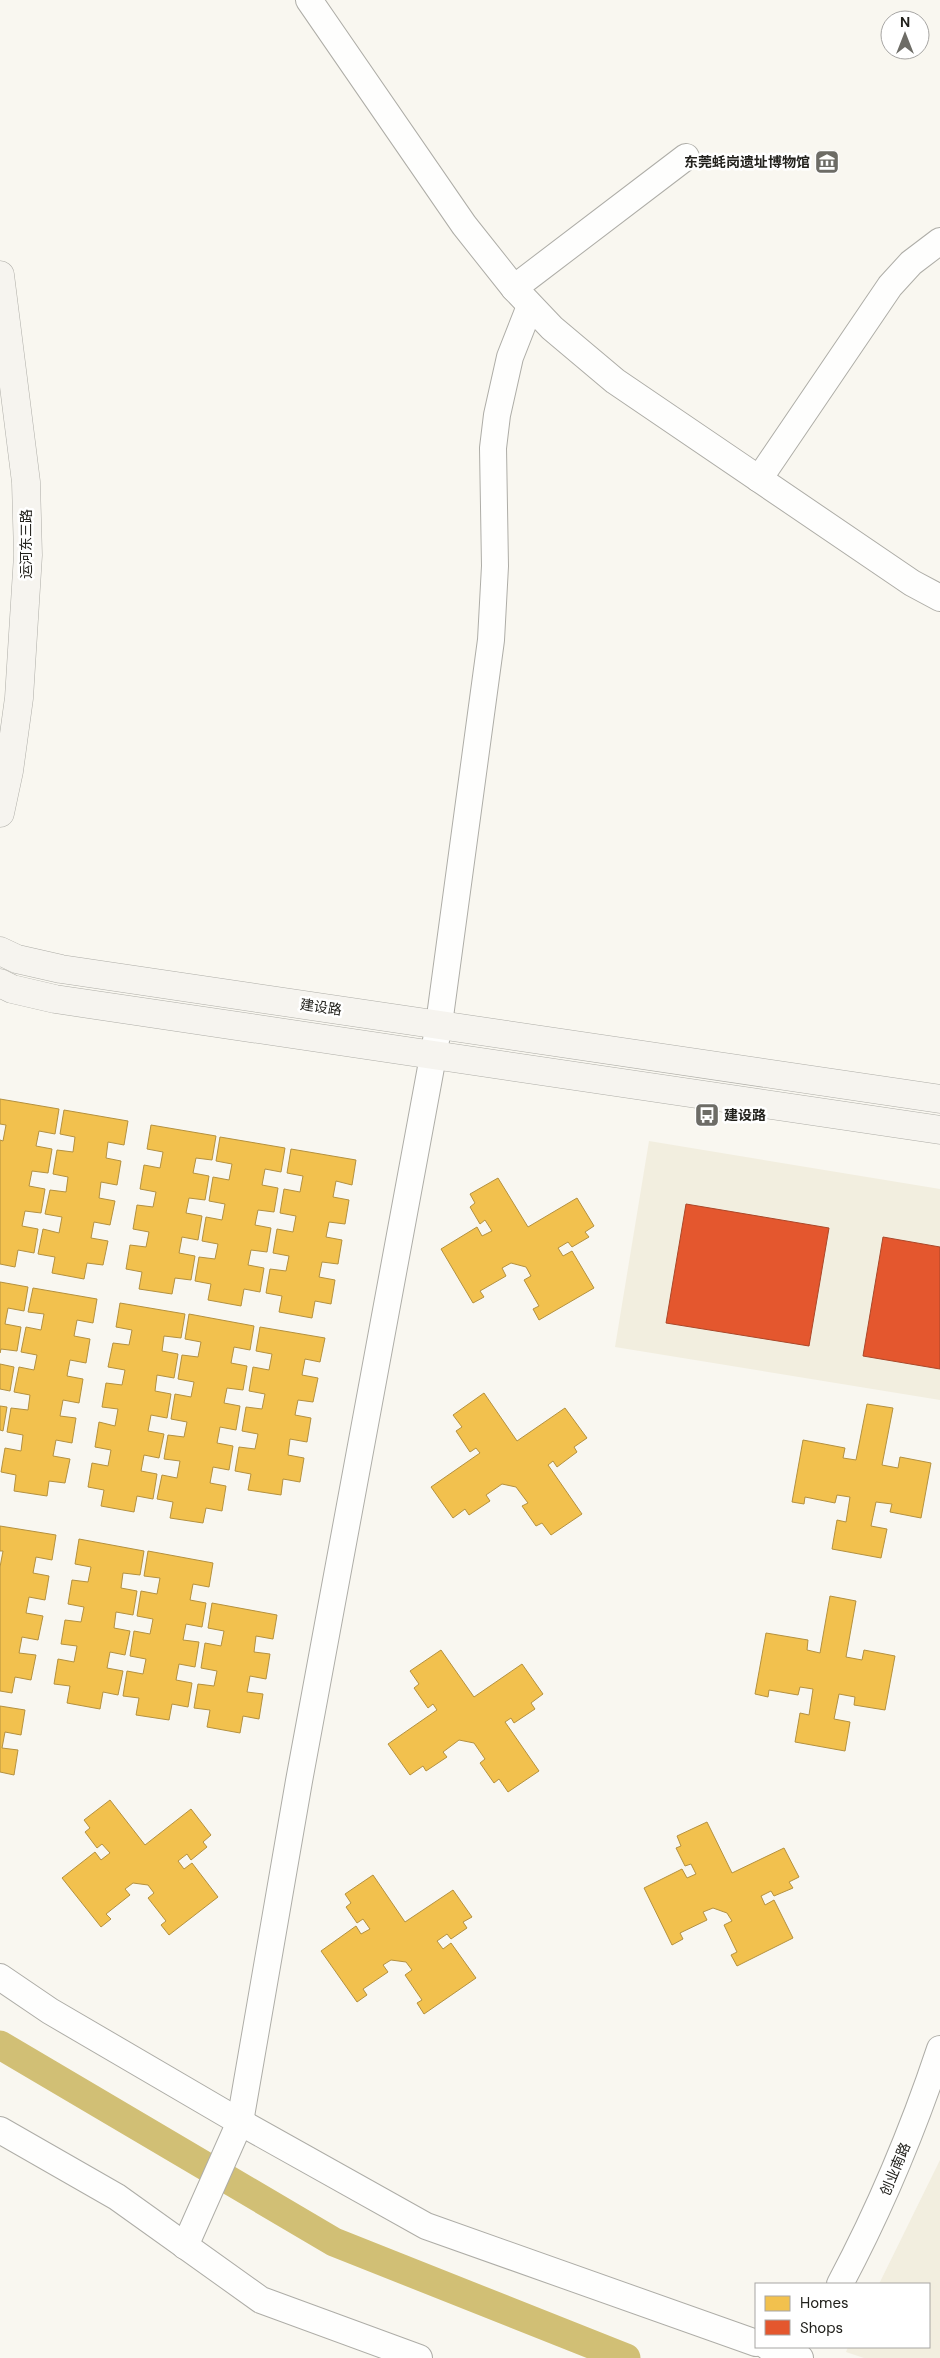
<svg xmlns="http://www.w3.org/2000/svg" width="940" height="2358" viewBox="0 0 940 2358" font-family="'DM Sans','Noto Sans SC',sans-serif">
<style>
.built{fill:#f2eedf}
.homes{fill:#f2c14e;stroke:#b4913f}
.shops{fill:#e4572e;stroke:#aa4729}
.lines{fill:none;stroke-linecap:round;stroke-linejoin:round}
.canal{stroke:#d1bf75;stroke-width:29}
.street-casing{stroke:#aeada7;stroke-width:28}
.secondary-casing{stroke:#aeada7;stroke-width:29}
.street{stroke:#fefefd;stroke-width:26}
.secondary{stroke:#f6f4ef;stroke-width:28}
.labels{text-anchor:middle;stroke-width:5;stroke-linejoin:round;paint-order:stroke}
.poi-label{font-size:14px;font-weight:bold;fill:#22211c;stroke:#fff;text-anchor:end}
.street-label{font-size:14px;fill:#22211c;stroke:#fff}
</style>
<rect width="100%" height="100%" fill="#f9f7f0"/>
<g class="built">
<path d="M649,1141l291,48v211l-325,-53z"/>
<path d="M940,2160v198h-76l-18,-6 2,-5h81v-63h-50z"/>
</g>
<g class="homes">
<path d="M0,1099l59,10 -4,25 -16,-3 -3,15 16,3 -4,24 -16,-2 -3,15 16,3 -4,24 -16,-2 -3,15 16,3 -4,24 -16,-3 -3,17 -15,-3v-124l3,1 3,-16 -6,-1z"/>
<path d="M64,1110l64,11 -4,24 -16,-3 -2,16 15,3 -4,24 -16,-3 -2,16 16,3 -5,24 -16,-3 -3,16 17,3 -5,24 -16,-2 -3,16 -32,-6 3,-16 -17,-3 5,-25 16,4 3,-16 -17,-3 5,-24 16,2 2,-15 -15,-3 4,-24 16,2 2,-15 -15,-3z"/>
<path d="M151,1125l65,11 -4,24 -16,-2 -3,15 16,3 -4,24 -16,-2 -3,15 16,3 -4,24 -16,-3 -3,16 16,3 -4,24 -16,-2 -3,16 -33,-5 3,-17 -16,-3 4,-24 16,2 3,-15 -16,-3 4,-24 16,2 3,-15 -16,-3 4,-24 16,3 3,-16 -16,-3z"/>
<path d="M220,1137l65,11 -4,24 -16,-3 -3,16 16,3 -4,24 -16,-2 -3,15 16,3 -4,24 -16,-2 -3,15 16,3 -4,24 -16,-3 -3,17 -33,-6 3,-16 -16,-3 4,-24 16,2 3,-15 -16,-3 4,-24 16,3 3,-16 -16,-3 4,-24 16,3 3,-16 -16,-3z"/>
<path d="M291,1149l65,11 -4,25 -16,-4 -3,16 16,3 -4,24 -16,-2 -3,15 16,3 -4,24 -16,-2 -3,15 16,3 -4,24 -16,-3 -3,17 -33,-6 3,-16 -16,-3 4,-24 16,2 3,-15 -16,-3 4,-24 16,3 3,-16 -16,-3 4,-24 16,3 3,-16 -16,-3z"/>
<path d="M498,1178l30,49 49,-29 17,28 -9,6 4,5 -17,10 -4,-5 -10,6 5,8 9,-5 22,37 -55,32 -6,-11 6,-3 -15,-26 7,-4 -5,-9 -15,-4 -9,5 4,8 -26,15 4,6 -11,6 -32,-54 36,-22 5,9 10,-5 -7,-11 -5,4 -10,-17 5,-4 -5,-9z"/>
<path d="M0,1282l28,5 -4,24 -16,-3 -3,16 16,3 -4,24 -16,-2 -1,4z"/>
<path d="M33,1288l64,11 -4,24 -16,-3 -3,16 16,3 -4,24 -16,-3 -3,16 16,3 -4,24 -16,-3 -3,16 16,2 -4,25 -16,-3 -3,16 17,3 -5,24 -16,-2 -2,15 -33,-5 2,-16 -15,-3 4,-24 16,3 2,-16 -16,-3 4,-24 17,2 2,-15 -16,-3 5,-25 15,3 3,-15 -16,-3 5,-25 15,3 3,-16 -16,-2z"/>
<path d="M120,1303l65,11 -4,24 -17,-2 -2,15 16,3 -4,24 -17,-3 -2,16 16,3 -4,24 -16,-3 -3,16 16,3 -5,24 -15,-3 -3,16 16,3 -4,25 -16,-3 -3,16 -33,-6 3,-16 -16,-3 4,-24 16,3 3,-16 -16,-3 4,-25 16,4 3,-17 -16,-2 4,-24 16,2 3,-15 -17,-3 5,-24 16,2 3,-15 -16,-3z"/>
<path d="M189,1314l65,12 -4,24 -16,-3 -3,16 16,3 -4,24 -16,-2 -3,15 16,3 -4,24 -16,-3 -3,16 16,3 -4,24 -16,-3 -3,16 16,3 -4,25 -16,-3 -3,15 -33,-5 3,-16 -16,-3 5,-24 15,3 3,-17 -16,-2 4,-24 16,2 3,-15 -16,-3 4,-25 16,3 3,-15 -16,-3 4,-24 16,2 3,-15 -16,-3z"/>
<path d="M260,1327l65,11 -5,24 -15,-3 -3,16 16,3 -5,24 -15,-2 -3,15 16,3 -4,24 -17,-3 -2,16 16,3 -4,24 -17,-3 -2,16 -33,-5 3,-16 -16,-3 4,-24 16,2 3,-15 -16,-3 4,-24 16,2 3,-15 -16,-3 4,-24 16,3 3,-16 -16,-3z"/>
<path d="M0,1364l14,3 -4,24 -10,-2z"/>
<path d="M484,1393l33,48 48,-33 22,30 -13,9 3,5 -20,15 -4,-6 -5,4 34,49 -31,21 -9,-12 -6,3 -14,-20 6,-3 -12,-16 -14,-3 -16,11 4,6 -21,14 -4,-6 -12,9 -22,-31 49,-34 -4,-5 -6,4 -14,-21 6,-4 -9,-12z"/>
<path d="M867,1404l26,4 -11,57 16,3 2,-11 31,6 -10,55 -31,-6 2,-8 -16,-2 -5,24 16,3 -6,29 -49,-9 5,-29 9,2 4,-25 -13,-2 -2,8 -30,-6 -1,7 -12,-2 11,-62 42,8 -2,10 13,2z"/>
<path d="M0,1406l7,1 -4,24 -3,-1z"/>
<path d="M0,1526l56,9 -4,25 -16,-3 -3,16 16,3 -4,24 -16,-3 -3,16 17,3 -5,24 -16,-3 -3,16 17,2 -5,25 -16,-3 -3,16 -12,-2v-124l3,-16h-3z"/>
<path d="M79,1539l65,12 -4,24 -17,-2 -2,15 16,3 -4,24 -17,-3 -2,16 16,3 -5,24 -15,-3 -3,16 16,3 -5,24 -15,-3 -3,17 -33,-6 3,-17 -16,-2 4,-25 16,3 3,-16 -16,-2 4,-24 16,2 3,-15 -16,-3 4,-24 16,2 3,-15 -16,-3z"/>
<path d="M148,1551l65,12 -4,24 -16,-3 -3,16 16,3 -4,24 -16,-3 -3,16 16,2 -4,25 -16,-3 -3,16 16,3 -4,24 -16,-3 -3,16 -33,-5 3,-17 -16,-2 4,-25 16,3 3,-15 -16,-3 4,-25 16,3 3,-15 -16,-3 4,-25 16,3 3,-16 -16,-2z"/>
<path d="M830,1596l26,5 -10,56 16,3 2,-10 31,6 -10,54 -31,-5 1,-8 -16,-3 -5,25 16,3 -5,29 -50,-9 5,-29 9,2 4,-26 -13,-2 -2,8 -29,-5 -1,7 -13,-3 11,-61 42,7 -1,10 13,3z"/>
<path d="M212,1603l65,12 -4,24 -17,-3 -2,16 16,2 -4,25 -16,-3 -3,16 16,2 -4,25 -16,-3 -3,17 -33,-6 3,-17 -16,-2 4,-24 16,2 3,-15 -16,-3 4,-25 16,3 3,-15 -16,-3z"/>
<path d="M441,1650l33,47 48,-33 21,30 -12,9 4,6 -21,14 -3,-5 -6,4 34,49 -31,21 -9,-13 -5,4 -14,-20 5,-4 -11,-16 -15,-3 -16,12 4,5 -21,14 -3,-5 -13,9 -22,-31 49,-34 -4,-6 -5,4 -14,-20 5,-4 -9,-13z"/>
<path d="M0,1706l25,4 -4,25 -16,-3 -3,16 16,2 -4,25 -14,-3z"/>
<path d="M110,1800l35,45 46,-36 20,26 -8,7 4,5 -16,13 -4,-6 -9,7 6,8 8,-6 26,34 -49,38 -8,-10 5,-4 -18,-23 6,-5 -6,-8 -15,-2 -8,6 5,6 -24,19 5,5 -10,8 -39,-49 33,-26 6,8 9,-7 -8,-9 -5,4 -12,-16 5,-4 -6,-8z"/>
<path d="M707,1822l25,51 52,-25 15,29 -10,5 4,6 -19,8 -3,-5 -10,5 4,9 9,-5 19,38 -56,28 -6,-11 6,-3 -13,-27 8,-4 -5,-8 -14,-5 -10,4 4,8 -27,13 3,6 -11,6 -28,-57 38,-19 5,9 9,-4 -5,-10 -6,2 -9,-18 5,-2 -4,-10z"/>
<path d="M373,1875l32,47 48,-32 19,27 -9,5 4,6 -16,11 -4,-5 -10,7 6,8 8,-6 25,35 -52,36 -7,-11 5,-3 -17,-25 7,-5 -6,-8 -15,-2 -8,5 5,7 -25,17 4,6 -10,7 -36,-51 35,-25 5,8 9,-5 -7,-10 -6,4 -11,-16 5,-4 -6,-9z"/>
</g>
<g class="shops">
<path d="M686,1204l143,24 -20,118 -143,-23z"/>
<path d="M883,1237l57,10v122l-77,-13z"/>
</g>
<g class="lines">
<path class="canal" d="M0,2045l334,197 292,116"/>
<defs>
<g id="street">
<path d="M309,0l155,225 50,63 38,40 63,53 297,202 28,15"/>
<path d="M514,288l172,-131"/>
<path d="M759,479l131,-193 21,-23 29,-22"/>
<path d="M0,1977l50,34 190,111 186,104 330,117"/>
<path d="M0,2130l117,67 144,103 158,58"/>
<path d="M185,2246l55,-124 59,-341 140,-757 52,-384 4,-74 -2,-118 4,-33 13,-58 20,-51"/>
<path d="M840,2284c40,-75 73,-154 100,-235"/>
<path d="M768,2347l32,11"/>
</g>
<g id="secondary">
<path d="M0,275l26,207 2,73 -9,143 -10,73 -9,42"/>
<path d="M0,951l17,8 44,10 879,130"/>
<path d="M0,983l12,6 43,10 885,131"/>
</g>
</defs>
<use href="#street" class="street-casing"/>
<use href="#secondary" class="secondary-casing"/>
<use href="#street" class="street"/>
<use href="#secondary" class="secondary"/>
</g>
<defs>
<symbol id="museum-square" viewBox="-11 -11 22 22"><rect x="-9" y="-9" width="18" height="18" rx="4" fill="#6d6c66" stroke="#fff"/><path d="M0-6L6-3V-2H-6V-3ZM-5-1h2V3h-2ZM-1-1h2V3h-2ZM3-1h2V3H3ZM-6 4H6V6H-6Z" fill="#fff"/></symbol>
<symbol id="bus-square" viewBox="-11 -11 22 22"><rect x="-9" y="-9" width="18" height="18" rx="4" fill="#6d6c66" stroke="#fff"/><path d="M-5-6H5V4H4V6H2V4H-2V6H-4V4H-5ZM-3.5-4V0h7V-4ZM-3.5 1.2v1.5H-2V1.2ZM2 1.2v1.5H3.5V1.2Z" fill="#fff"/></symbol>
</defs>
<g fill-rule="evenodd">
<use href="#museum-square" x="813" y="148" width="28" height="28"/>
<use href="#bus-square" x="693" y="1101" width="28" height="28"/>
</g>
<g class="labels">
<g class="poi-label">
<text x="810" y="167">东莞蚝岗遗址博物馆</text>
<text x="724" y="1120" text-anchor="start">建设路</text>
</g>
<g class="street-label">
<text transform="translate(26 544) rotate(-90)" y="5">运河东三路</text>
<text transform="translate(321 1007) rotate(8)" y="5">建设路</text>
<text transform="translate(895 2169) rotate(-67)" y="5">创业南路</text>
</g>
</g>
<rect x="755" y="2283" width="175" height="65" fill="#ffffff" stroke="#a7a6a4"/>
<rect x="765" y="2296" width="25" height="15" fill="#f2c14e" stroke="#a7a6a4"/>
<text x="800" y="2308" font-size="15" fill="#22211c">Homes</text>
<rect x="765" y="2320" width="25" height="15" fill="#e4572e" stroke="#a7a6a4"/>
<text x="800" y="2333" font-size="15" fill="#22211c">Shops</text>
<g transform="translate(905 35)"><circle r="24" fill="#ffffff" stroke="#a7a6a4"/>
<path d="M0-4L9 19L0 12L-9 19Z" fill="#6d6c66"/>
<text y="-8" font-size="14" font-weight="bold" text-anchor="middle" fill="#22211c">N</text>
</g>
</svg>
